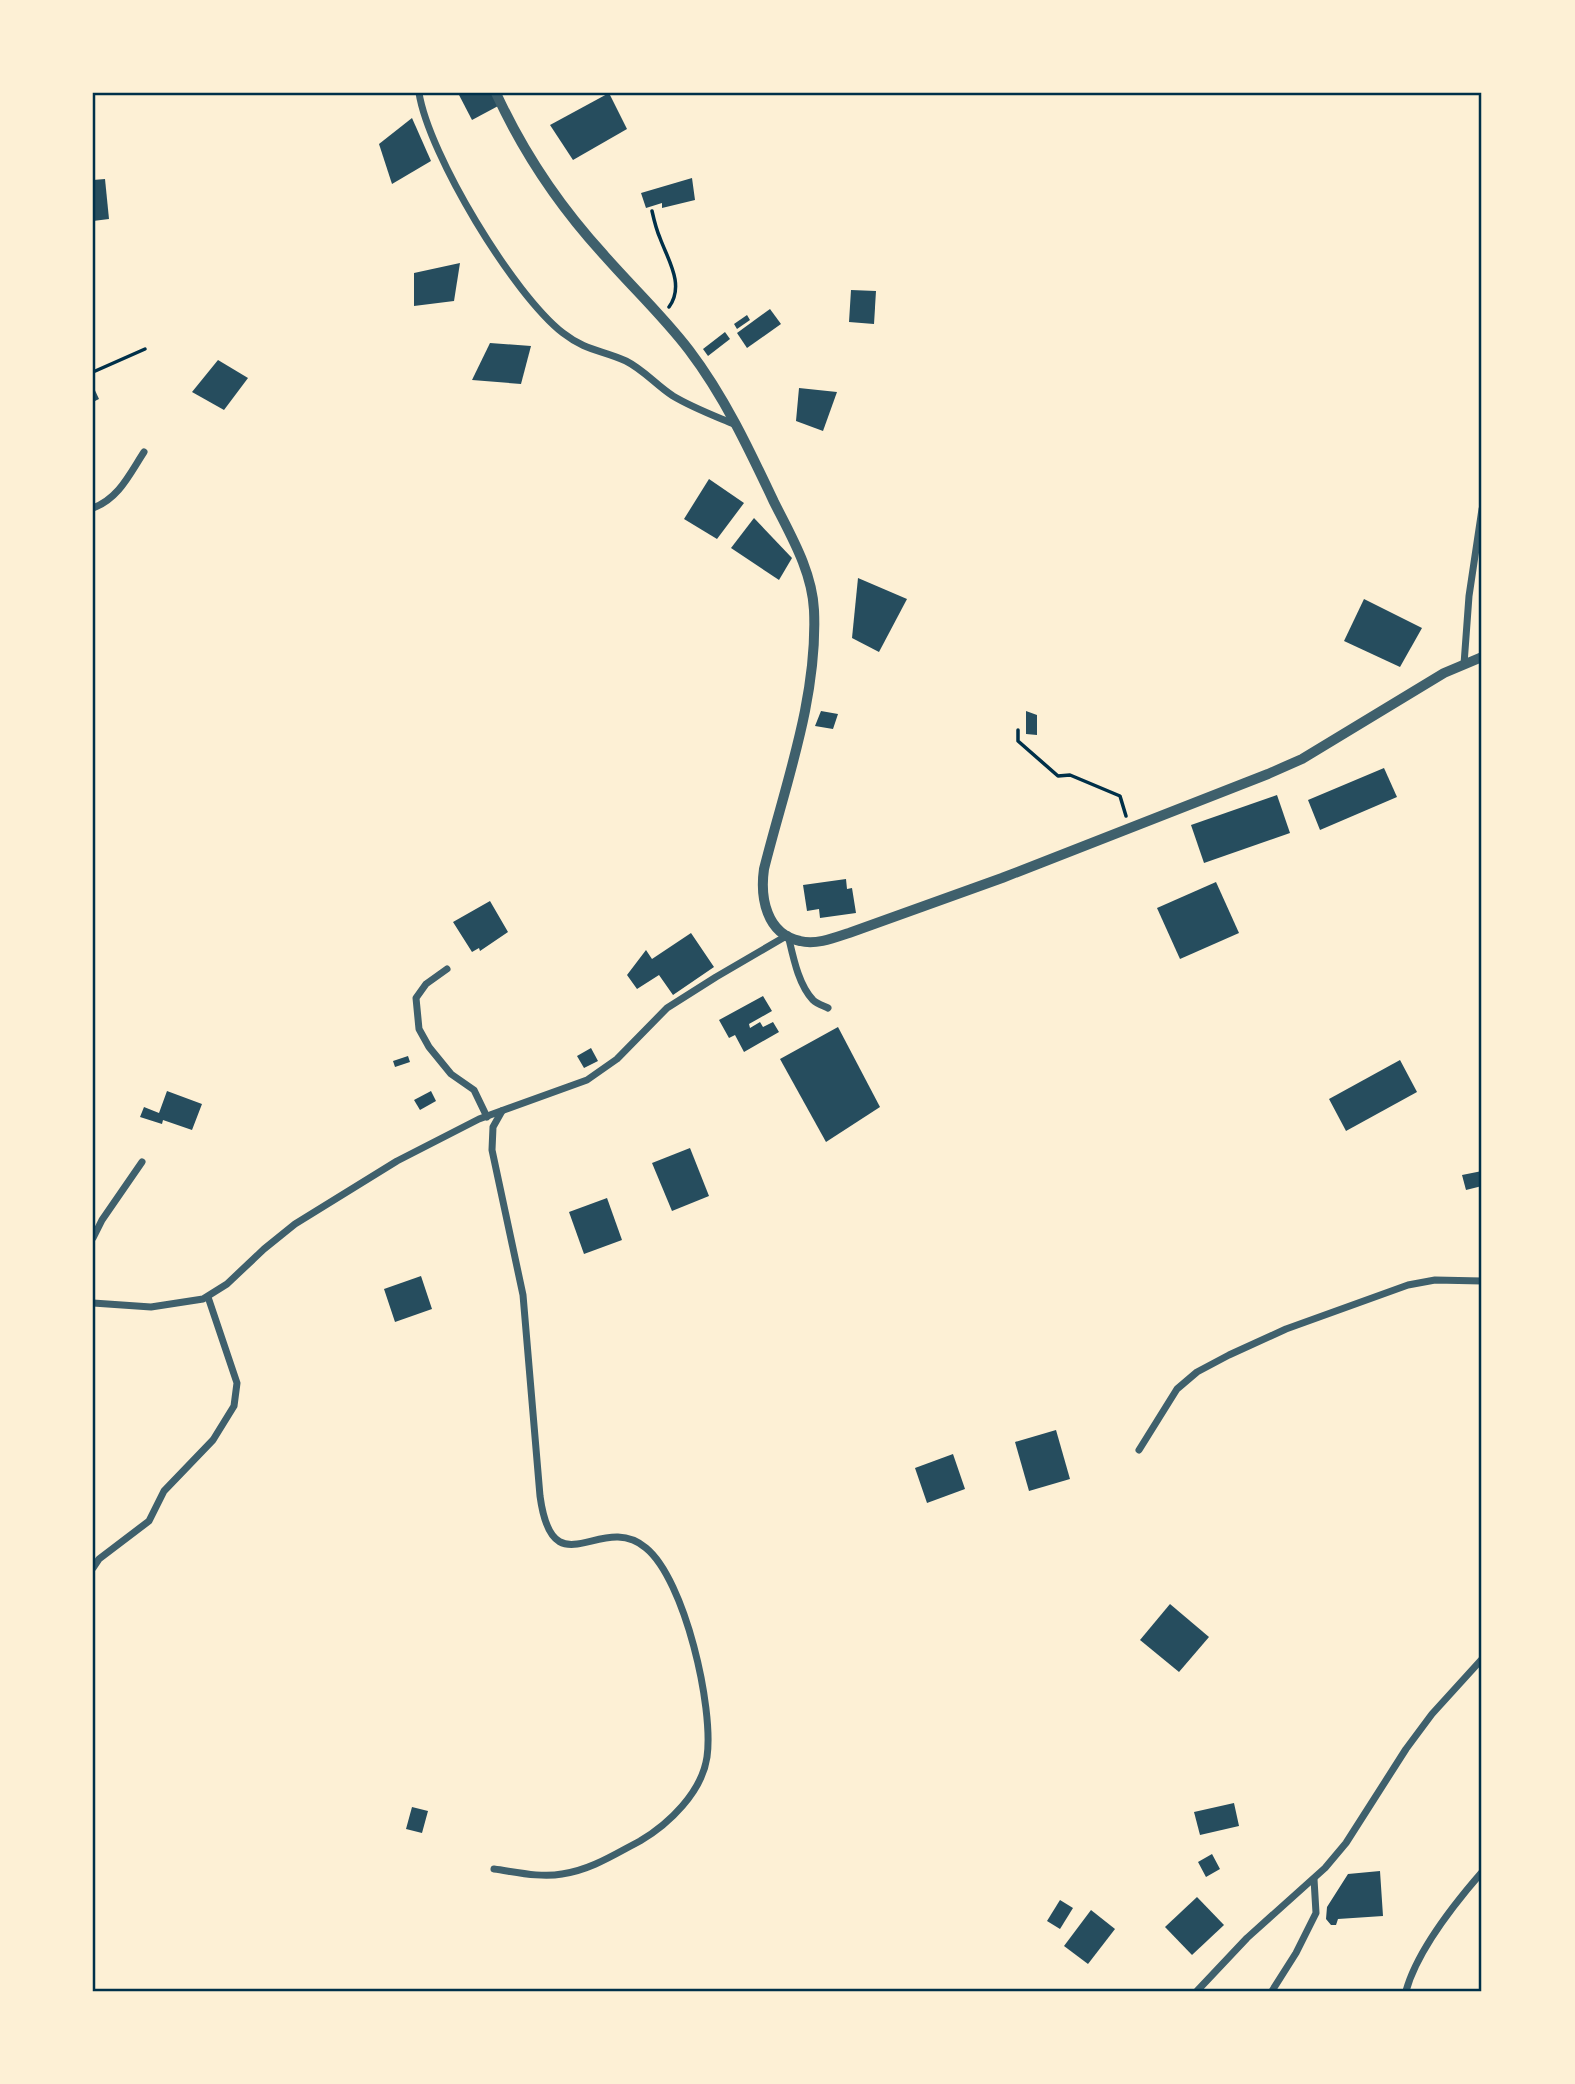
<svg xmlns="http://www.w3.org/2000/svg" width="1575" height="2084" viewBox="0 0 1575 2084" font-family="'Source Sans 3',sans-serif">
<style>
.building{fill:#264d5e}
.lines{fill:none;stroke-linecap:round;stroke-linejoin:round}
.path{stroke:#003049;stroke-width:3.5}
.minor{stroke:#3f606c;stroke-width:7}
.tertiary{stroke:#3f606c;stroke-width:10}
.neatline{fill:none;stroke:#003049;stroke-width:2.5}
</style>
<rect width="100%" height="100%" fill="#fdf0d5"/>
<g class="building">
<path d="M458,93h36l6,12 -28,15z"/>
<path d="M609,93l18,36 -54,31 -23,-35z"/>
<path d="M412,118l19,43 -39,23 -13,-40z"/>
<path d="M692,178l3,22 -33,8v-5l-16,5 -5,-15z"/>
<path d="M105,179l4,40 -16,2v-41z"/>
<path d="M460,263l-6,38 -40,5v-33z"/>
<path d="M851,290l25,1 -2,33 -25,-2z"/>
<path d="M770,309l11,15 -34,24 -10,-15z"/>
<path d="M747,315l3,5 -13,9 -3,-5z"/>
<path d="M725,332l5,7 -22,17 -5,-7z"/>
<path d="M490,343l41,3 -10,38 -49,-4z"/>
<path d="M218,360l30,18 -24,32 -32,-18z"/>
<path d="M93,386l6,13 -6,3z"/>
<path d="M799,388l38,4 -14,39 -27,-10z"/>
<path d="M709,479l35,24 -27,36 -33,-20z"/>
<path d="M754,518l38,40 -13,22 -48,-32z"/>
<path d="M858,578l49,21 -28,53 -27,-14z"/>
<path d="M1364,599l58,29 -22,39 -56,-26z"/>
<path d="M821,711l17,3 -5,15 -18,-3z"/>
<path d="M1026,711l11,4v20l-11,-1z"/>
<path d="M1384,768l13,29 -77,33 -12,-30z"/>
<path d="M1277,795l13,38 -86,30 -13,-38z"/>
<path d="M846,879l1,10 5,-1 4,25 -36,5 -1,-9 -12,2 -4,-26z"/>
<path d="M1216,882l23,51 -59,26 -23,-51z"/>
<path d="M490,901l18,31 -28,19 -1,-3 -7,4 -19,-30z"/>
<path d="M691,933l23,34 -41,28 -14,-20 -22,14 -10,-14 19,-25 6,9z"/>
<path d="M763,996l9,15 -23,13 1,4 10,-6 3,5 10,-5 6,10 -35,20 -9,-17 -6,3 -10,-18z"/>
<path d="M838,1027l42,80 -54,35 -46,-83z"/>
<path d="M591,1048l7,13 -14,7 -7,-12z"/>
<path d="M408,1056l2,6 -15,5 -2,-6z"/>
<path d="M1400,1060l17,32 -71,39 -17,-32z"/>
<path d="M167,1091l35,13 -10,26 -29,-10 -1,4 -22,-7 4,-10 15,6z"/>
<path d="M431,1091l5,10 -16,9 -6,-10z"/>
<path d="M690,1148l19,48 -37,15 -20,-48z"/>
<path d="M1482,1171v15l-16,4 -4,-15z"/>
<path d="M607,1198l15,42 -38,14 -15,-42z"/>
<path d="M421,1276l11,33 -37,13 -11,-33z"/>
<path d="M1056,1430l14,49 -41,12 -14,-49z"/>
<path d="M953,1454l12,35 -38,14 -12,-35z"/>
<path d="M1170,1604l39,33 -30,35 -39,-32z"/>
<path d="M1234,1803l5,23 -39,9 -6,-23z"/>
<path d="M412,1807l16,4 -6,22 -16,-4z"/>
<path d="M1212,1854l8,15 -14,8 -8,-15z"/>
<path d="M1380,1871l3,45 -45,3 -2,6h-5l-5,-6 1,-12 21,-33z"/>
<path d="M1197,1897l27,28 -32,30 -27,-28z"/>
<path d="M1060,1900l13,8 -13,21 -13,-8z"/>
<path d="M1091,1910l24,19 -27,35 -24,-18z"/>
</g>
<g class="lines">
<g class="path">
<path d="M652,211c2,9 4,18 8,27 8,22 25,47 9,69"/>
<path d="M93,372l52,-23"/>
<path d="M1018,730v11l40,35 12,-1 50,21 6,20"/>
</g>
<g class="minor">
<path d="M419,93c10,62 94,201 144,240 23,18 39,17 63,28 18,9 30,24 47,35 20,12 42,20 63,29"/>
<path d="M93,508c26,-10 36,-33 51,-56"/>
<path d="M1464,664l5,-68 13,-87"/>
<path d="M447,969l-21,15 -10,14 3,31 10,18 22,27 23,16 13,27"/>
<path d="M93,1238l9,-18 40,-58"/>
<path d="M93,1303l58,4 52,-8 24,-15 37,-35 31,-25 102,-63 82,-42 108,-39 30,-21 50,-51 49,-31 72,-42c5,21 10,49 25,65 4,4 11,6 15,8"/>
<path d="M1139,1450l38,-61 20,-17 32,-17 57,-26 122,-44 27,-5 47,1"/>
<path d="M93,1568l6,-9 50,-38 15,-30 49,-51 21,-34 3,-23 -29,-86"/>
<path d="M494,1869c22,3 47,9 68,5 29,-4 53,-20 78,-33 29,-17 62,-49 67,-84 7,-49 -22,-177 -61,-209 -45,-38 -93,43 -106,-52l-17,-201 -31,-145 1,-23 9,-16"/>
<path d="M1197,1991l50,-53 78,-70 21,-25 60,-94 26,-35 50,-55"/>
<path d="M1272,1991l24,-38 20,-40 -2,-34"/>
<path d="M1406,1991c11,-40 49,-88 76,-119"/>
</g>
<path class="tertiary" d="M496,93c27,59 64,114 108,162 28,32 59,61 85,95 35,46 60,99 85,152 17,34 38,69 40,108 4,88 -29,175 -50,259 -4,28 2,65 36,72 16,4 34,-3 49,-8l153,-55 266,-104 34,-15 142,-86 38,-16"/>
</g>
<rect width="1575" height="2084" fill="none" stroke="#fdf0d5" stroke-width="189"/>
<rect x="94" y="94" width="1386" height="1896" class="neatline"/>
</svg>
